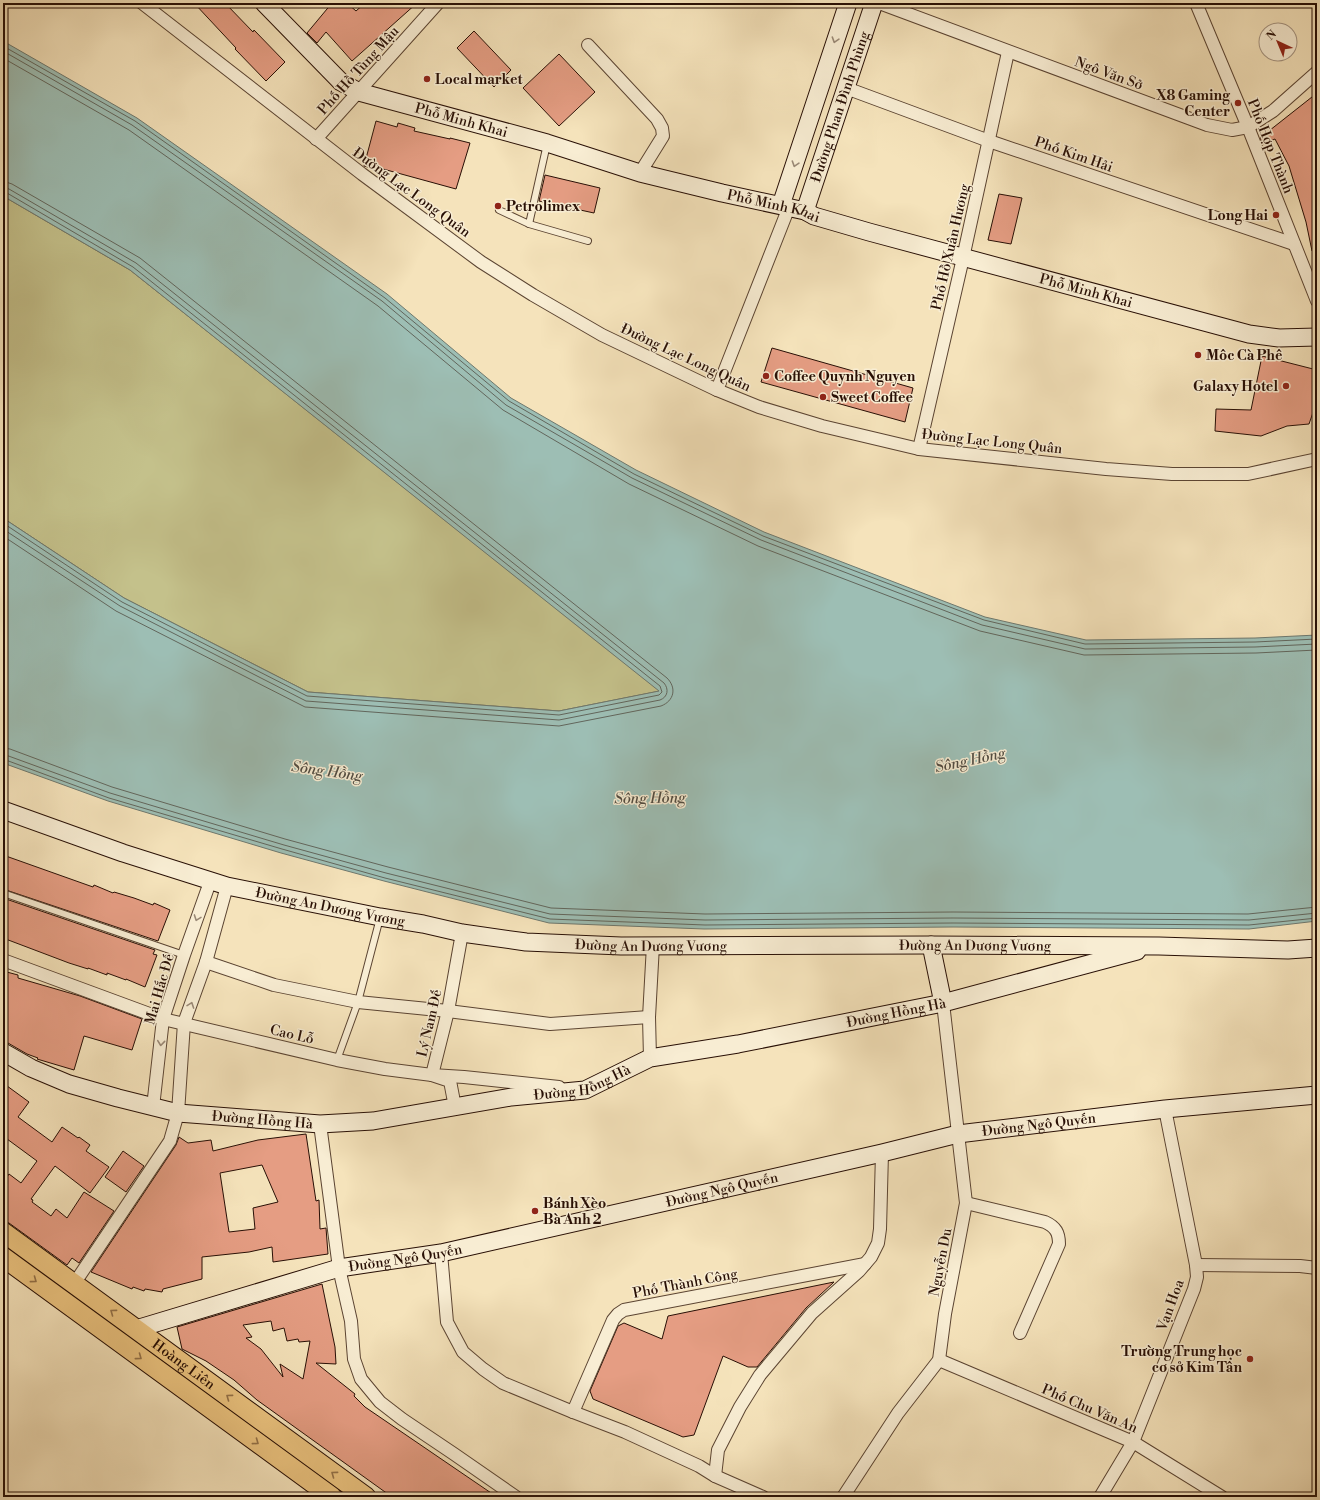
<svg xmlns="http://www.w3.org/2000/svg" width="1320" height="1500" viewBox="0 0 1320 1500" font-family="'Libre Bodoni',serif">
<style>
.green{fill:#c4c18b;stroke:#766848}
.water{fill:#9dbeb4;stroke:#6e786e}
.lines{fill:none;stroke-linecap:round;stroke-linejoin:round}
.shore{stroke:#62665c;stroke-width:1}
.building{fill:#e59d83;stroke:#280f05;fill-rule:evenodd}
.lane-casing{stroke:#5b4432;stroke-width:8}
.street-casing{stroke:#5b4432;stroke-width:14}
.secondary-casing{stroke:#280f05;stroke-width:19}
.primary-casing{stroke:#280f05;stroke-width:21}
.lane{stroke:#f8edd3;stroke-width:6}
.street{stroke:#f8edd3;stroke-width:12}
.secondary{stroke:#f8edd3;stroke-width:17}
.primary{stroke:#eac27e;stroke-width:19}
.oneway{stroke:#9a8976}
.oneway2{stroke:#937148}
.poi-dot{fill:#8f2418;stroke:#f8edd3;stroke-width:1.5}
.labels{text-anchor:middle;stroke-width:3;stroke-linejoin:round;paint-order:stroke}
.street-label{font-size:14px;fill:#280f05;stroke:#f8edd3}
.poi-label{font-size:14px;font-weight:bold;fill:#280f05;stroke:#f8edd3;text-anchor:start}
.water-label{font-size:15px;font-style:italic;fill:#514c42;stroke:#f8edd3}
</style>
<rect width="100%" height="100%" fill="#f5e3bb"/>
<filter id="stains"><feTurbulence type="fractalNoise" baseFrequency=".005" numOctaves="4"/><feColorMatrix values="0 0 0 0 .2 0 0 0 0 .09 0 0 0 0 .02 0 0 0 .5 -.17"/></filter>
<radialGradient id="worn" r=".72"><stop offset=".6" stop-color="#630" stop-opacity="0"/><stop offset="1" stop-color="#630" stop-opacity=".3"/></radialGradient>
<path class="green" d="M3,196l127,74 530,421 -101,20 -251,-19 -184,-94 -121,-80z"/>
<path class="water" d="M3,41l134,77 250,176 124,104 125,72 128,62 221,85 101,23 169,-2 62,-3v286l-68,8 -296,-2 -249,2 -155,-6 -165,-42 -103,-28 -173,-52 -105,-38v-245l121,80 184,94 251,19 100,-20 -529,-421 -127,-74z"/>
<g class="lines">
<g class="shore">
<path d="M3,46l132,75 250,177 124,103 125,73 129,62 221,84 101,24 170,-2 62,-3"/>
<path d="M3,51l129,74 250,176 124,104 126,73 129,62 221,85 103,24 170,-2 62,-3"/>
<path d="M3,58l126,72 249,176 125,104 126,74 129,62 222,85 104,24 172,-2 61,-3"/>
<path d="M3,181l9,3 128,74 527,420c10,10 7,23 -6,28l-102,20 -254,-19 -189,-96 -113,-75"/>
<path d="M3,187l6,2 127,74 528,420c5,6 4,14 -4,17l-101,20 -253,-19 -186,-95 -117,-77"/>
<path d="M3,193h4l126,74 527,419 2,6 -3,3 -100,20 -252,-19 -185,-94 -119,-79"/>
<path d="M3,748l7,1 102,38 173,52 103,28 163,41 154,6 248,-2 295,2 69,-7"/>
<path d="M3,754l107,39 174,52 102,28 164,41 155,6 248,-2 296,2 68,-7"/>
<path d="M3,759l106,39 173,51 103,29 165,41 155,6 248,-2 296,2 68,-7"/>
</g>
</g>
<g class="building">
<path d="M194,3h31l28,29 1,-2 31,32 -19,19 -31,-32 1,-1z"/>
<path d="M332,3h15l9,8 9,-8h52l-65,58 -26,-29 -9,11 -10,-10z"/>
<path d="M474,31l37,39 -17,17 -37,-39z"/>
<path d="M559,54l36,38 -36,34 -36,-38z"/>
<path d="M1317,93v158h-5l-6,-29 -17,-56 -14,-27 -12,5 -3,-6z"/>
<path d="M376,121l21,6 1,-4 17,5 -1,3 36,8v-1l20,5 -14,46 -73,-20v2l-19,-5z"/>
<path d="M545,175l55,13 -6,25 -55,-12z"/>
<path d="M999,194l23,4 -11,46 -23,-4z"/>
<path d="M772,348l141,40 -8,34 -144,-40z"/>
<path d="M1262,356l55,14v31l-8,23 -22,2 -26,10 -46,-5 1,-22 35,1z"/>
<path d="M3,855l90,32 1,-2 19,8 1,-1 20,6 19,7 1,-2 16,7 -12,31 -155,-52z"/>
<path d="M3,898l152,52 -2,4 4,1 -12,32 -19,-8v1l-19,-7v2l-19,-7v1l-19,-6 -66,-25z"/>
<path d="M3,971l15,4v3l62,18 62,23 -10,31 -48,-14 -10,34 -37,-11 1,-1 -11,-4 -19,-11 -5,-1z"/>
<path d="M3,1083l26,19 -11,15 34,25 10,-15 16,11 1,-1 11,8 -4,6 23,16 -19,26 -35,-27 -24,33 2,1 -1,2 19,14 5,-7 11,9 17,-26 30,19 -35,52 -7,-5 -5,7 -58,-42 -6,-2v-38l6,-9 12,9 16,-22 -34,-25z"/>
<path d="M306,1134l10,67 3,-1 1,29 6,-1 2,26 -55,8 -1,-15 -23,5 -47,5v22l-39,10 -1,3 -17,-3 -1,2 -11,-4 -1,2 -41,-17 85,-127 3,-8 9,6 23,-3 2,11 45,-11zM262,1165l16,37 -25,6 2,21 -26,3 -9,-59z"/>
<path d="M123,1151l21,15 -18,26 -21,-15z"/>
<path d="M834,1282l-28,26 -49,59h-9l-25,-11 -29,79 -11,2 -90,-38 -3,-8 28,-65 6,-3 38,16 6,-23z"/>
<path d="M322,1284l13,63 1,17 -20,-1 39,31 -1,2 11,11 132,90h-105l-135,-97 -23,-20 -28,-19 -24,-12 -5,-22zM271,1321l2,10 11,-3 3,13 11,-2 1,3 11,-1 -7,38 -23,-15 3,13 -22,-28 -15,-11 6,-1 -9,-12z"/>
</g>
<g class="lines">
<defs>
<g id="lane">
<path d="M499,210l30,14 59,17"/>
<path d="M529,224l18,-80"/>
<path d="M3,893l181,62"/>
<path d="M337,1060l21,-58 22,-84"/>
</g>
<g id="street">
<path d="M142,3l220,171 119,88 52,33 69,40 115,55 42,17 63,19 97,23 187,20 66,5h76l69,-15"/>
<path d="M879,3l328,122 25,5 16,-3 25,-16 44,-39"/>
<path d="M1196,3l52,124 69,174"/>
<path d="M588,45l69,74 5,9 1,8 -23,37"/>
<path d="M846,88l143,53 305,103"/>
<path d="M316,139l122,-136"/>
<path d="M717,390l72,-183"/>
<path d="M919,449l44,-191 45,-206"/>
<path d="M3,960l160,59 174,41 48,9 47,6 32,2 95,10"/>
<path d="M206,962l68,23 84,17 90,9 102,13 99,-7"/>
<path d="M650,1058l-1,-41 4,-72"/>
<path d="M153,1107l10,-88 21,-64 26,-73"/>
<path d="M455,1107l-5,-26 -18,-6 16,-64 14,-78"/>
<path d="M320,1124l19,144 12,53 3,38 7,20 19,23 22,17 52,35 62,43"/>
<path d="M966,1203l79,19c11,5 14,11 14,22l-39,89"/>
<path d="M441,1253l6,69 16,30 20,17 20,14 70,29 52,20 74,34 16,10 48,21"/>
<path d="M1196,1265l104,1 17,2"/>
<path d="M74,1284l96,-143 8,-28 6,-90 22,-61 21,-76"/>
<path d="M939,1360l194,82 89,55"/>
<path d="M573,1412l40,-92 5,-6 6,-4 241,-46"/>
<path d="M715,1476l3,-26 22,-43 20,-32 52,-62 47,-42 12,-14 7,-14 2,-14 2,-76"/>
<path d="M843,1497l55,-84 41,-53 6,-46 21,-111 -23,-200"/>
<path d="M1100,1497l33,-55 61,-153 3,-12 -1,-12 -31,-156"/>
</g>
<g id="secondary">
<path id="s1" d="M264,3l77,79 18,10 188,51 93,30 82,20 83,18 9,5 55,16 380,102 30,4 38,-1"/>
<path d="M781,205l67,-202"/>
<path id="s2" d="M805,211l69,-208"/>
<path id="s3" d="M3,810l120,43 104,33 153,31 43,7 39,9 64,9 95,4 310,-1 228,1 129,4 29,-2"/>
<path d="M931,945l12,58"/>
<path id="s4" d="M3,1052l28,16 38,16 49,14 60,15 142,11 53,-3 138,-24 74,-7 65,-32 88,-14 205,-41 194,-52"/>
<path id="s5" d="M136,1329l203,-61 102,-15 441,-100 76,-19 207,-25 152,-14"/>
</g>
<g id="primary">
<path id="s6" d="M3,1232l363,265"/>
<path d="M3,1257l329,240"/>
</g>
</defs>
<use href="#lane" class="lane-casing"/>
<use href="#street" class="street-casing"/>
<use href="#secondary" class="secondary-casing"/>
<use href="#primary" class="primary-casing"/>
<use href="#lane" class="lane"/>
<use href="#street" class="street"/>
<use href="#secondary" class="secondary"/>
<use href="#primary" class="primary"/>
</g>
<defs><path id="oneway-chevron" d="M-2-3.5L2.5 0L-2 3.5" fill="none" stroke-width="1.6" stroke-linecap="round" stroke-linejoin="round"/></defs>
<g class="oneway">
<use href="#oneway-chevron" transform="translate(835 40) rotate(108)"/>
<use href="#oneway-chevron" transform="translate(795 164) rotate(108)"/>
<use href="#oneway-chevron" transform="translate(197 918) rotate(110)"/>
<use href="#oneway-chevron" transform="translate(191 1005) rotate(-70)"/>
<use href="#oneway-chevron" transform="translate(161 1043) rotate(96)"/>
</g>
<g class="oneway2">
<use href="#oneway-chevron" transform="translate(34 1280) rotate(36)"/>
<use href="#oneway-chevron" transform="translate(113 1312) rotate(-144)"/>
<use href="#oneway-chevron" transform="translate(139 1357) rotate(36)"/>
<use href="#oneway-chevron" transform="translate(229 1397) rotate(-144)"/>
<use href="#oneway-chevron" transform="translate(256 1442) rotate(36)"/>
<use href="#oneway-chevron" transform="translate(334 1474) rotate(-144)"/>
</g>
<g class="poi-dot">
<circle cx="427" cy="79" r="4"/>
<circle cx="1238" cy="103" r="4"/>
<circle cx="498" cy="206" r="4"/>
<circle cx="1276" cy="215" r="4"/>
<circle cx="1198" cy="355" r="4"/>
<circle cx="766" cy="376" r="4"/>
<circle cx="1286" cy="386" r="4"/>
<circle cx="823" cy="397" r="4"/>
<circle cx="535" cy="1211" r="4"/>
<circle cx="1250" cy="1359" r="4"/>
</g>
<g class="labels">
<g class="street-label">
<text transform="translate(358 70) rotate(-48)" y="5">Phố Hồ Tùng Mậu</text>
<text transform="translate(1109 73) rotate(20)" y="5">Ngô Văn Sở</text>
<text dy="5" stroke="none"><textPath href="#s2" startOffset="110">Đường Phan Đình Phùng</textPath></text>
<text dy="5" stroke="none"><textPath href="#s1" startOffset="237">Phỗ Minh Khai</textPath></text>
<text transform="translate(1271 146) rotate(68)" y="5">Phố Hợp Thành</text>
<text transform="translate(1074 154) rotate(19)" y="5">Phố Kim Hải</text>
<text transform="translate(412 192) rotate(36)" y="5">Đường Lạc Long Quân</text>
<text dy="5" stroke="none"><textPath href="#s1" startOffset="561">Phỗ Minh Khai</textPath></text>
<text transform="translate(950 247) rotate(-77)" y="5">Phố Hồ Xuân Hương</text>
<text dy="5" stroke="none"><textPath href="#s1" startOffset="885">Phỗ Minh Khai</textPath></text>
<text transform="translate(686 357) rotate(25)" y="5">Đường Lạc Long Quân</text>
<text transform="translate(992 441) rotate(6)" y="5">Đường Lạc Long Quân</text>
<text dy="5" stroke="none"><textPath href="#s3" startOffset="342">Đường An Dương Vương</textPath></text>
<text dy="5" stroke="none"><textPath href="#s3" startOffset="666">Đường An Dương Vương</textPath></text>
<text dy="5" stroke="none"><textPath href="#s3" startOffset="990">Đường An Dương Vương</textPath></text>
<text transform="translate(159 989) rotate(-74)" y="5">Mai Hắc Đế</text>
<text dy="5" stroke="none"><textPath href="#s4" startOffset="919">Đường Hồng Hà</textPath></text>
<text transform="translate(429 1023) rotate(-77)" y="5">Lý Nam Đế</text>
<text transform="translate(292 1034) rotate(13)" y="5">Cao Lỗ</text>
<text dy="5" stroke="none"><textPath href="#s4" startOffset="595">Đường Hồng Hà</textPath></text>
<text dy="5" stroke="none"><textPath href="#s4" startOffset="271">Đường Hồng Hà</textPath></text>
<text dy="5" stroke="none"><textPath href="#s5" startOffset="927">Đường Ngô Quyến</textPath></text>
<text dy="5" stroke="none"><textPath href="#s5" startOffset="603">Đường Ngô Quyến</textPath></text>
<text dy="5" stroke="none"><textPath href="#s5" startOffset="279">Đường Ngô Quyến</textPath></text>
<text transform="translate(940 1262) rotate(-79)" y="5">Nguyễn Du</text>
<text transform="translate(685 1283) rotate(-11)" y="5">Phố Thành Công</text>
<text transform="translate(1170 1305) rotate(-70)" y="5">Vạn Hoa</text>
<text dy="5" stroke="none"><textPath href="#s6" startOffset="224">Hoàng Liên</textPath></text>
<text transform="translate(1090 1408) rotate(23)" y="5">Phố Chu Văn An</text>
</g>
<g class="poi-label">
<text x="435" y="84">Local market</text>
<text x="1230" y="100" text-anchor="end">X8 Gaming<tspan x="1230" dy="16">Center</tspan></text>
<text x="506" y="211">Petrolimex</text>
<text x="1268" y="220" text-anchor="end">Long Hai</text>
<text x="1206" y="360">Môc Cà Phê</text>
<text x="774" y="381">Coffee Quynh Nguyen</text>
<text x="1278" y="391" text-anchor="end">Galaxy Hotel</text>
<text x="831" y="402">Sweet Coffee</text>
<text x="543" y="1208">Bánh Xèo<tspan x="543" dy="16">Bà Anh 2</tspan></text>
<text x="1242" y="1356" text-anchor="end">Trường Trung học<tspan x="1242" dy="16">cơ sở Kim Tân</tspan></text>
</g>
<g class="water-label">
<text transform="translate(970 760) rotate(-12)" y="5">Sông Hồng</text>
<text transform="translate(327 771) rotate(8)" y="5">Sông Hồng</text>
<text transform="translate(650 798) rotate(-1)" y="5">Sông Hồng</text>
</g>
</g>
<rect width="1320" height="1500" fill="none" stroke="#f5e3bb" stroke-width="16"/>
<rect x="4" y="4" width="1312" height="1492" fill="none" stroke="#280f05" stroke-width="2"/>
<rect x="8" y="8" width="1304" height="1484" fill="none" stroke="#280f05"/>
<g transform="translate(1278 42) rotate(316)"><circle r="19" fill="#f8edd3" stroke="#a59481"/>
<path d="M0-3L7 15L0 10L-7 15Z" fill="#8f2418"/>
<text y="-6" font-size="11" font-weight="bold" text-anchor="middle" fill="#280f05">N</text>
</g>
<rect width="100%" height="100%" filter="url(#stains)"/>
<rect width="100%" height="100%" fill="url(#worn)"/>
</svg>
